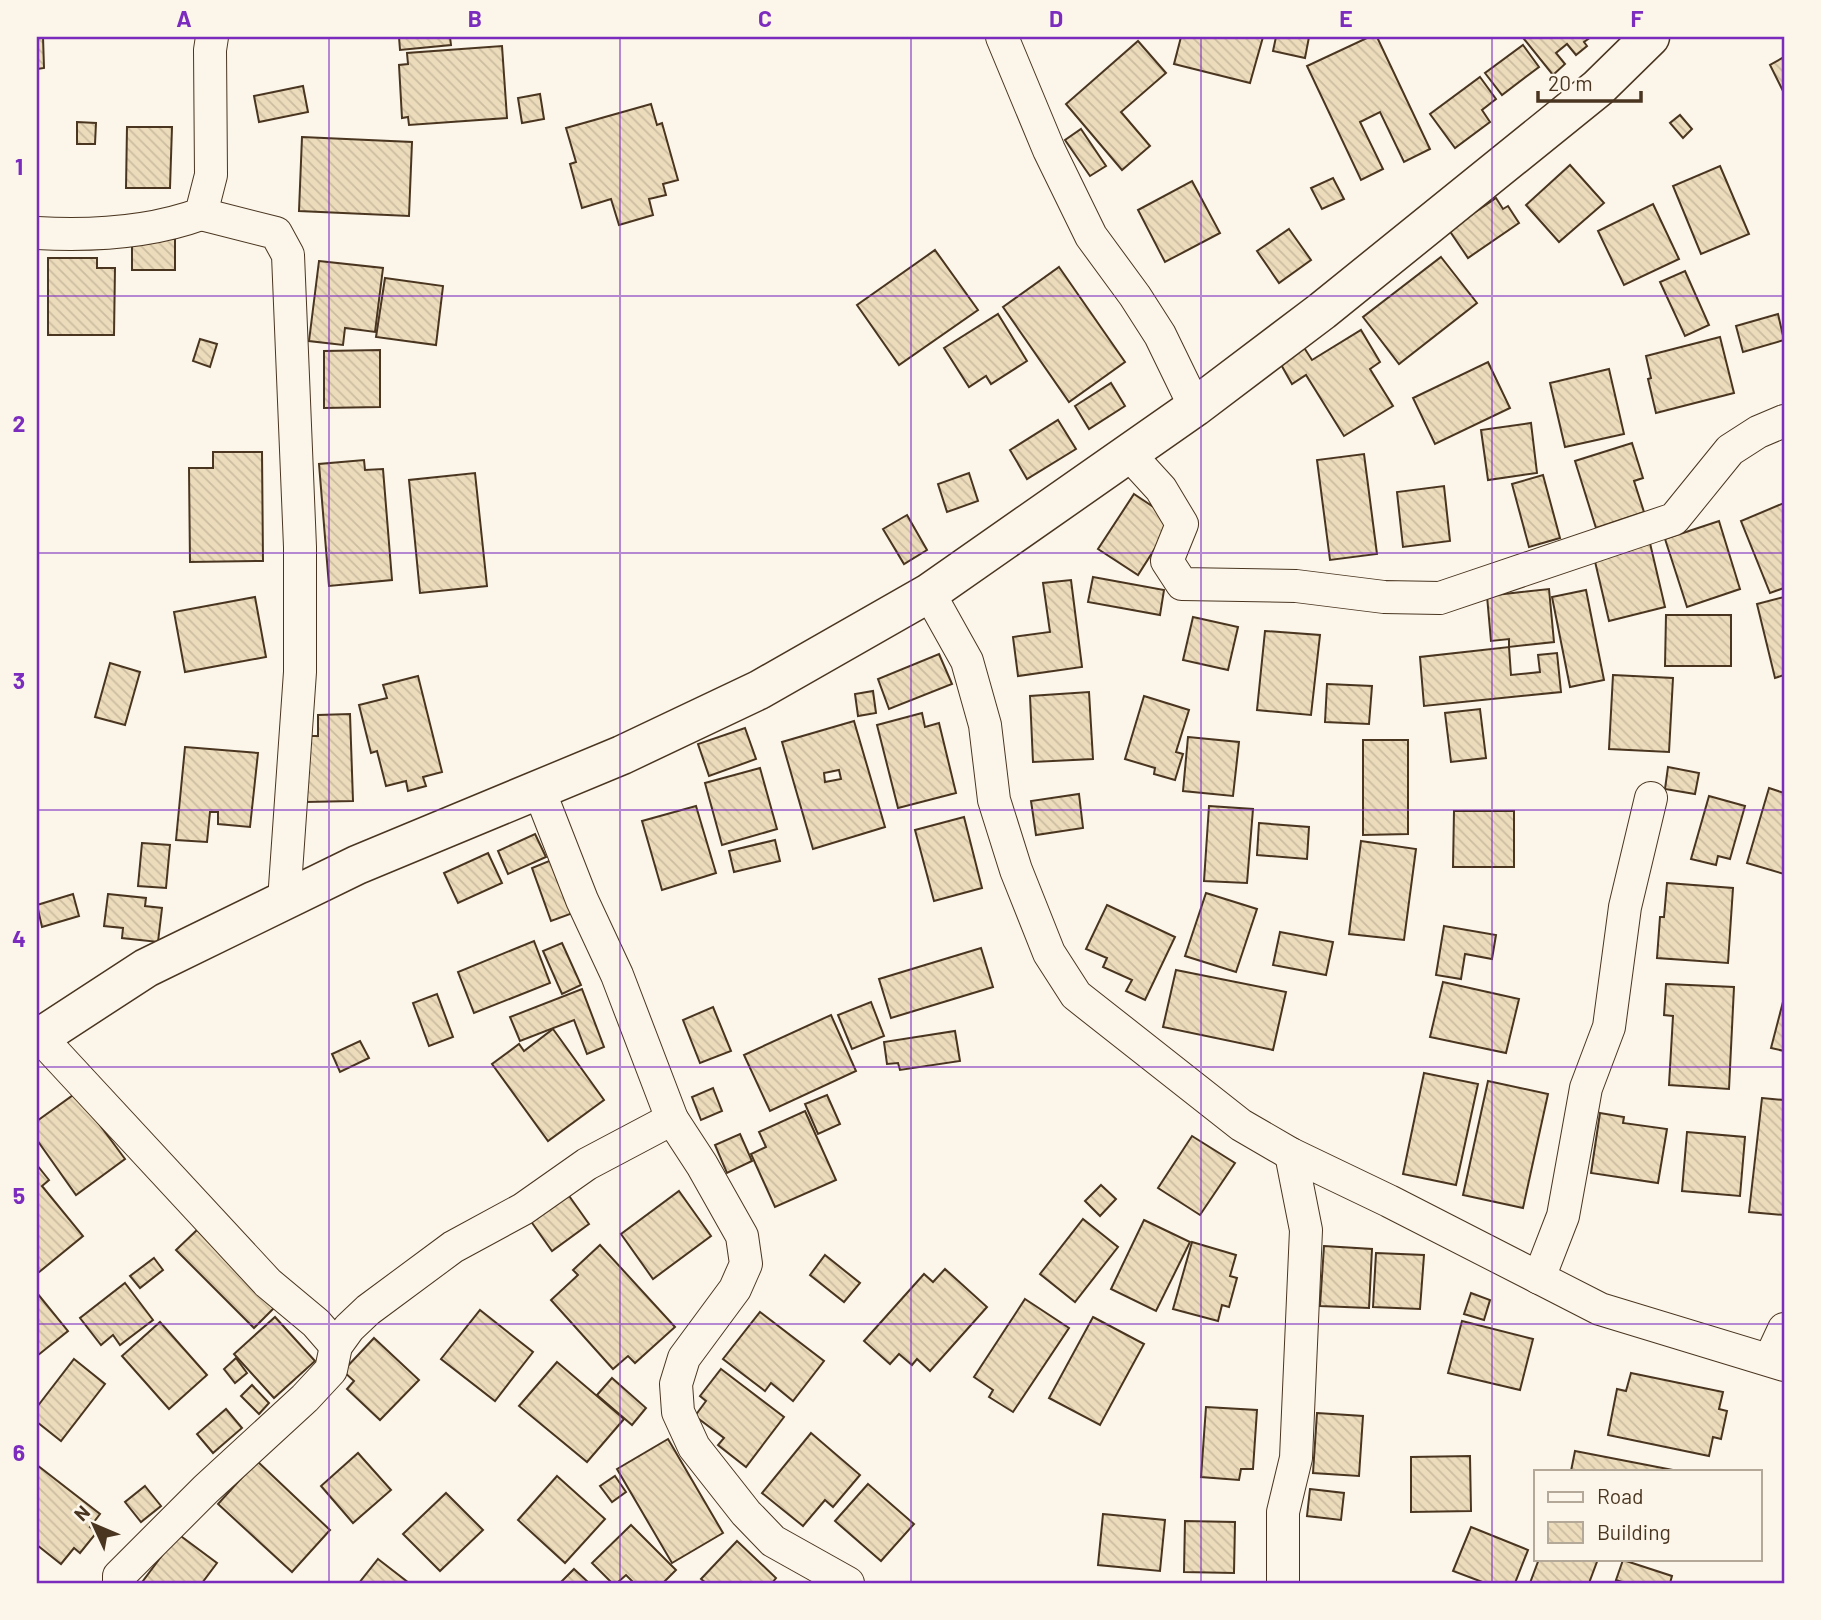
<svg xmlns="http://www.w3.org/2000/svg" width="1821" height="1620" viewBox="0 0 1821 1620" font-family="Barlow,sans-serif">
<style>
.building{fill:url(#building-back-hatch);stroke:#4a3520;stroke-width:2;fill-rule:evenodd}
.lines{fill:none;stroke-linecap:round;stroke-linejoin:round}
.minor-casing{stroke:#4a3520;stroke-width:34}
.tertiary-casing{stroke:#4a3520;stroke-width:41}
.minor{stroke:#fbf6e9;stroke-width:32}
.tertiary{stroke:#fbf6e9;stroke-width:38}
.grid{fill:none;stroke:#7b2cbf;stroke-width:2;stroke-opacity:0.55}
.neatline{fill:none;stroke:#7b2cbf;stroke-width:2.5}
.grid-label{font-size:23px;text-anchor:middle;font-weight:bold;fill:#7b2cbf}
</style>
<defs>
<pattern id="building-back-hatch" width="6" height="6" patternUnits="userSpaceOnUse" patternTransform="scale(1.75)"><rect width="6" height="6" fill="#ecdcbc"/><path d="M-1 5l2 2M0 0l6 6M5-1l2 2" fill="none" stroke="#ccbda1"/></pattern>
</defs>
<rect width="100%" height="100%" fill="#fbf6e9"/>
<g class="building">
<path d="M37,37h6l1,31 -7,1z"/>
<path d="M399,37h51l1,8 -51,5z"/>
<path d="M1181,37h82l-13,46 -76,-19z"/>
<path d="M1276,37h33l-4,21 -32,-7z"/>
<path d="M1369,37h8l53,112 -26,13 -24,-50 -20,10 23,47 -22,11 -54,-114z"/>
<path d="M1526,37h65l-7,5 3,4 -11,9 -9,-11 -11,9 9,11 -12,11 -29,-36z"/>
<path d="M1138,41l28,32 -45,39 29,34 -28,24 -56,-66z"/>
<path d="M1523,45l16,22 -37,28 -17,-22z"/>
<path d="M502,46l5,72 -98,7 -1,-8 -6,1 -3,-53 9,-1 -1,-11z"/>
<path d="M1784,57v36l-14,-28z"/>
<path d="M1480,77l16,22 -14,11 8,12 -35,26 -25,-34z"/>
<path d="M303,86l5,26 -49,10 -5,-26z"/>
<path d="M540,94l4,25 -22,4 -4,-25z"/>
<path d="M651,104l6,21 5,-2 16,57 -15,4 3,11 -17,4 4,16 -34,10 -8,-26 -29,9 -12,-44 6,-2 -10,-34z"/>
<path d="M1680,115l12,14 -9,9 -13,-15z"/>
<path d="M77,122l19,1 -1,21h-18z"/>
<path d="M127,127h45l-2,61h-44z"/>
<path d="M1081,129l25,37 -16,10 -25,-36z"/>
<path d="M302,137l110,5 -3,74 -110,-5z"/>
<path d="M1570,165l34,38 -45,39 -33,-37z"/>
<path d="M1720,166l29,68 -48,20 -28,-68z"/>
<path d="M1333,178l11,21 -22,10 -11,-21z"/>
<path d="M1192,181l28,52 -55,29 -27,-52z"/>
<path d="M1496,198l7,11 5,-3 11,17 -51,35 -19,-28z"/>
<path d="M1653,204l26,55 -55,26 -26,-54z"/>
<path d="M1289,229l22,31 -32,23 -22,-32z"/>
<rect x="132" y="239" width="43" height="31"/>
<path d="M935,250l43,60 -79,55 -42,-60z"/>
<path d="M1441,257l36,46 -78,61 -36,-47z"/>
<path d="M48,258h49v10h18l-1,67h-66z"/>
<path d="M319,261l64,7 -8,64 -30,-4 -2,17 -34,-4z"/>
<path d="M1059,267l66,95 -56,40 -66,-95z"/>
<path d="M1685,271l24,54 -24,11 -25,-54z"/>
<path d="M385,278l58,8 -7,59 -60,-8z"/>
<path d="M998,314l29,47 -36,23 -5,-8 -17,11 -25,-39z"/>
<path d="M1778,314l6,26 -41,12 -7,-26z"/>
<path d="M1361,330l19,32 -10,7 23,37 -49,30 -38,-61 -14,9 -13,-23 24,-15 9,14z"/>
<path d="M1720,337l14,56 -78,20 -8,-34 3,-1 -5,-22z"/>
<path d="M200,339l17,5 -7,23 -17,-6z"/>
<path d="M380,350v57l-56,1v-57z"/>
<path d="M1488,362l22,46 -75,36 -22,-46z"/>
<path d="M1609,369l15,65 -59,13 -15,-64z"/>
<path d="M1111,383l14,23 -36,23 -14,-23z"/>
<path d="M1058,420l18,29 -49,30 -17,-29z"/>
<path d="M1531,423l6,50 -49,7 -7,-50z"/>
<path d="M1632,443l11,35 -9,3 10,31 -48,16 -21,-67z"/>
<path d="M213,452h49l1,109 -73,1 -1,-94h24z"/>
<path d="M1364,454l13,100 -47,6 -13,-100z"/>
<path d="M364,460l1,10 18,-1 9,111 -63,6 -10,-122z"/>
<path d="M475,473l12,113 -67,7 -11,-113z"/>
<path d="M969,473l9,28 -31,11 -9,-28z"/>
<path d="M1543,475l17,63 -31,9 -17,-63z"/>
<path d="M1444,486l6,55 -47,6 -6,-55z"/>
<path d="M1134,494l39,26 -35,55 -40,-26z"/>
<path d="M1784,503v85l-14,5 -29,-72z"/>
<path d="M907,515l20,35 -23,14 -21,-35z"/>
<path d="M1719,521l21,68 -53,18 -22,-68z"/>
<path d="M1649,539l16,68 -56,14 -16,-68z"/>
<path d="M1093,577l71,13 -4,25 -72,-13z"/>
<path d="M1071,580l11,87 -64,9 -5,-39 37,-5 -7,-49z"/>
<path d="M1549,589l5,53 -45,5v-8l-18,2 -4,-45z"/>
<path d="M1586,590l18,90 -34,7 -18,-90z"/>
<path d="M255,597l11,60 -81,15 -11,-60z"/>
<path d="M1784,597v78l-9,3 -18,-74z"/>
<path d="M1666,615h65v51h-66z"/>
<path d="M1193,617l45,10 -10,43 -45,-10z"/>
<path d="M1265,631l55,4 -9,80 -54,-5z"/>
<path d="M1509,647l2,28 29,-3 -2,-17 19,-2 4,39 -137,14 -4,-49z"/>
<path d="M939,654l13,30 -63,25 -11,-30z"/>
<path d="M110,663l30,9 -15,53 -30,-8z"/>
<path d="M1613,675l60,3 -4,74 -60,-3z"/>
<path d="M418,676l24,96 -19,5 3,9 -18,5 -2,-10 -20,5 -9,-35 -6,2 -12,-48 28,-7 -4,-13z"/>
<path d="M1327,684l45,2 -3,38 -44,-2z"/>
<path d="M873,691l3,22 -18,3 -3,-22z"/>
<path d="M1089,692l4,67 -60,3 -3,-66z"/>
<path d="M1144,696l45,14 -13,42 7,2 -8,26 -21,-6 1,-6 -30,-9z"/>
<path d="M1480,709l6,49 -35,4 -6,-49z"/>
<path d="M922,713l3,14 14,-4 17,70 -58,15 -21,-83z"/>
<path d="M350,714l3,87 -47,1 -2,-66h14v-21z"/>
<path d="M854,721l31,106 -72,22 -31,-107zM839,770l2,9 -16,3 -1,-9z"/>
<path d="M745,728l11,31 -47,17 -11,-32z"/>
<path d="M1188,737l51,5 -6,54 -50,-5z"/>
<path d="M1363,740h45v94l-45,1z"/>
<path d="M185,747l73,6 -8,74 -32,-3v-12h-8l-3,30 -31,-2z"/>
<path d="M1668,767l31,6 -4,21 -30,-5z"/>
<path d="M760,768l17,61 -55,16 -17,-62z"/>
<path d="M1769,788l15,5v81l-37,-11z"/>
<path d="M1079,794l4,34 -47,7 -5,-34z"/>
<path d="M1709,796l36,10 -15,53 -12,-3 -2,9 -25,-6z"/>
<path d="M696,806l20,67 -54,17 -20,-69z"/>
<path d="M1209,806l44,3 -6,74 -43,-2z"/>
<path d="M1454,811h60v56h-61z"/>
<path d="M964,817l18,71 -48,13 -19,-71z"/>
<path d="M1259,823l50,4 -2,32 -50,-4z"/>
<path d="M535,834l11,23 -38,17 -10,-23z"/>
<path d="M775,840l5,21 -46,11 -5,-21z"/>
<path d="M1361,841l55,8 -12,91 -55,-6z"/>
<path d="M142,843l28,2 -4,43 -28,-2z"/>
<path d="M488,853l14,30 -44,20 -14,-30z"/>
<path d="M554,859l19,54 -22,8 -19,-53z"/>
<path d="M1667,883l66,5 -5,75 -71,-5 3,-41h4z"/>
<path d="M1206,893l51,16 -21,63 -51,-16z"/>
<path d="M73,894l6,22 -37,11 -5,-22z"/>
<path d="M108,894l38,4 -1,8 17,2 -4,34 -36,-4 1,-10 -19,-2z"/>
<path d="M1107,905l68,32 -30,63 -19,-9 6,-11 -29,-13 4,-9 -21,-9z"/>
<path d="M1444,926l52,9 -4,24 -27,-5 -4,25 -25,-4z"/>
<path d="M1280,932l53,10 -7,33 -53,-10z"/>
<path d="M534,941l16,42 -76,30 -16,-41z"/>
<path d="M562,943l19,42 -19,9 -19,-43z"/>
<path d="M981,948l12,39 -102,31 -12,-39z"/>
<path d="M1176,970l110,22 -13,58 -110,-23z"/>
<path d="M1443,982l76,17 -13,54 -76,-16z"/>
<path d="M1666,984l68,3 -5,102 -60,-4 4,-69 -9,-1z"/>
<path d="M582,989l22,58 -17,7 -13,-34 -54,21 -10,-24z"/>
<path d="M437,994l16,43 -24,9 -16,-43z"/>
<path d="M1784,998v53l-13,-3z"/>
<path d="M871,1002l13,34 -32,13 -14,-34z"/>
<path d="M713,1007l18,44 -31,12 -17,-43z"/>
<path d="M831,1015l25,56 -86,40 -26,-56z"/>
<path d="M553,1029l51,71 -56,41 -56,-77 27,-20 5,7z"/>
<path d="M955,1031l5,30 -60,9 -2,-7 -11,1 -3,-22z"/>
<path d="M360,1041l9,17 -29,14 -8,-18z"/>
<path d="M1424,1073l54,11 -22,101 -53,-11z"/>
<path d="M1488,1081l60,13 -25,114 -60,-13z"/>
<path d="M713,1088l9,23 -21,9 -9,-23z"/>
<path d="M76,1093l49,66 -49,36 -39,-55v-19z"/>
<path d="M827,1095l13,29 -22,10 -13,-30z"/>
<path d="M1762,1098l22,2v115l-35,-3z"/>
<path d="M805,1111l31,69 -61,27 -24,-53 15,-7 -7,-15z"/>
<path d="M1600,1113l24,4 -1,6 44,6 -9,54 -67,-10z"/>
<path d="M1687,1132l58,5 -5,59 -58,-5z"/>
<path d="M740,1134l12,27 -25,12 -12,-28z"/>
<path d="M1192,1136l43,27 -35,52 -42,-27z"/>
<path d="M37,1165l12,15 -7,6 41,50 -45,37z"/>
<path d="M1101,1185l15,14 -16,17 -15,-15z"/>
<path d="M679,1191l32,45 -58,43 -32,-45z"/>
<path d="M567,1193l22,31 -37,27 -22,-31z"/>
<path d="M1083,1219l35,28 -43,55 -35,-28z"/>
<path d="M1144,1220l46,22 -34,69 -45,-22z"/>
<path d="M197,1230l77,78 -20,20 -78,-78z"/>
<path d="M1192,1242l44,13 -6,21 7,2 -8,29 -7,-2 -4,16 -45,-12z"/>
<path d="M600,1245l75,82 -40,36 -7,-7 -15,13 -62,-69 27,-25 -5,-5z"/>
<path d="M1324,1246l48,3 -3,59 -49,-2z"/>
<path d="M1376,1253l48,2 -4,54 -47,-2z"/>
<path d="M825,1255l35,28 -16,19 -34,-27z"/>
<path d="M154,1258l9,12 -23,18 -10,-12z"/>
<path d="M945,1269l42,38 -57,64 -13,-12 -5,6 -13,-11 -9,10 -26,-23 60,-67 9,8z"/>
<path d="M125,1283l28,37 -33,25 -7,-10 -12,10 -21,-27z"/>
<path d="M37,1293l31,38 -31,25z"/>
<path d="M1471,1293l19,7 -6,20 -20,-6z"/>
<path d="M1025,1299l44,29 -56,84 -24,-15 4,-7 -19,-13z"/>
<path d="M480,1310l53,42 -38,49 -54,-42z"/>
<path d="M760,1312l64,49 -31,40 -22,-18 -6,8 -42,-32z"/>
<path d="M275,1317l40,44 -41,37 -40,-44z"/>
<path d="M1093,1317l51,27 -44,81 -51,-27z"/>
<path d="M1462,1321l71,18 -13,51 -72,-17z"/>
<path d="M160,1322l47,53 -38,34 -47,-53z"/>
<path d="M374,1338l45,42 -39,40 -33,-31 7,-8 -11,-10z"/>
<path d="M236,1358l11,15 -12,10 -11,-14z"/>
<path d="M74,1359l31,25 -44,57 -24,-19v-15z"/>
<path d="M557,1362l67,57 -37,43 -68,-56z"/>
<path d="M721,1369l63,48 -38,50 -28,-22 6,-7 -29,-22 11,-15 -6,-5z"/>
<path d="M1631,1373l92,19 -4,17 8,2 -6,28 -8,-2 -4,19 -101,-21 9,-46 9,2z"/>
<path d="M612,1378l34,30 -14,17 -35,-30z"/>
<path d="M252,1385l17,18 -10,11 -18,-18z"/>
<path d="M1206,1407l51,3 -4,59h-12l-2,11 -38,-3z"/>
<path d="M226,1409l16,19 -29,25 -16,-19z"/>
<path d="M1317,1413l46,3 -4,60 -46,-3z"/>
<path d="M811,1433l49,42 -27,32 -8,-7 -22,26 -41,-33z"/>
<path d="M668,1439l55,94 -51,30 -55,-94z"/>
<path d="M1575,1451l103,20h-107z"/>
<path d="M358,1453l33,37 -38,33 -32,-37z"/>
<path d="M1470,1456l1,55 -60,1v-55z"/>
<path d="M257,1461l73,69 -38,42 -74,-68z"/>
<path d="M37,1465l63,49 -10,13 7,5 -17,21 -6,-5 -13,16 -24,-19z"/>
<path d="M557,1476l48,43 -40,44 -47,-43z"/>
<path d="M615,1476l11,16 -14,10 -12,-16z"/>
<path d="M868,1484l46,40 -33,37 -46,-40z"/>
<path d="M145,1486l16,20 -20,16 -16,-20z"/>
<path d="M1310,1489l34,4 -3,27 -34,-4z"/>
<path d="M446,1493l37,37 -43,41 -37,-37z"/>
<path d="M1103,1514l62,6 -5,51 -62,-6z"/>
<path d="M1185,1521l50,1 -1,51 -50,-1z"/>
<path d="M631,1525l45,45 -13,13h-29l-8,-8 -9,8h-5l-20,-20z"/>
<path d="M1471,1527l57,23 -13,33h-30l-32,-12z"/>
<path d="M178,1534l39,29 -15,20h-57l-2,-2z"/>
<path d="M737,1541l39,37 -4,5h-66l-5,-4z"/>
<path d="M378,1559l31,24h-50z"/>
<path d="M1539,1559h59l-9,24h-59z"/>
<path d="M1623,1560l49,16 -2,7h-45l-9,-3z"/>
<path d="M574,1569l15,14h-29z"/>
</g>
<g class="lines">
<defs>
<g id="minor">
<path d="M1002,37l47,113 42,86 44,60 25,39 35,72"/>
<path d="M201,214l75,19 12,22 12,292v125l-16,229"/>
<path d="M37,233c54,3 112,0 164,-19l10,-39 -1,-125 2,-13"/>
<path d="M1129,454l32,35 21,35 -15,37 15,23 114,2 88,11 56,1 234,-79 56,-69 28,-18 26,-11"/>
<path d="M929,593l38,68 18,64 9,75 22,70 33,83 27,42 165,130 50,29 98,47 211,108 184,56"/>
<path d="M539,790l43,110 35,75 55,144 30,46 40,71 4,28 -11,25 -51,69 -8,26 2,28 16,35 52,66 27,28 75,42"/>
<path d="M40,1037l228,246 48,40 20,23"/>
<path d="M1539,1278l24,-62 23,-128 23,-61 16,-120 26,-109"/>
<path d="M1770,1359l14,-30"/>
<path d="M119,1583v-7l87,-87 99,-91 26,-28 5,-24 13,-18 19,-18 85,-63 70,-38 64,-45 85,-45"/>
<path d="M1283,1583v-71l13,-54 10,-228 -15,-76"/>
</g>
<path id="tertiary" d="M37,1039l109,-71 211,-103 265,-110 137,-65 170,-97 266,-186 127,-96 276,-223 52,-51"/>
</defs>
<use href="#minor" class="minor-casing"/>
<use href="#tertiary" class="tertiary-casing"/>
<use href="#minor" class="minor"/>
<use href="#tertiary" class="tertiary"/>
</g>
<path class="grid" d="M329,37v1546M620,37v1546M911,37v1546M1201,37v1546M1492,37v1546M37,296h1747M37,553h1747M37,810h1747M37,1067h1747M37,1324h1747"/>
<rect width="1821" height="1620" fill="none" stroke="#fbf6e9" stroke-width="77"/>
<rect x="1534" y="1470" width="228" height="91" fill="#fbf6e9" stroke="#b4a999" stroke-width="2"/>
<rect x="1548" y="1492" width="35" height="10" fill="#fbf6e9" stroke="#b4a999" stroke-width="2"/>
<text x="1597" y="1504" font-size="21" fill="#4a3520">Road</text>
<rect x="1548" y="1522" width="35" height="21" fill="url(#building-back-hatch)" stroke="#b4a999" stroke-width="2"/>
<text x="1597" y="1540" font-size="21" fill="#4a3520">Building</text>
<g transform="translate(94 1525) rotate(314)" stroke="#fbf6e9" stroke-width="5" paint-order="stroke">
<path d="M0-5L12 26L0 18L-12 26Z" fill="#4a3520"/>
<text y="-10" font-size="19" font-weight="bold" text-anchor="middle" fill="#4a3520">N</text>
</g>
<path d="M1538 91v10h103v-10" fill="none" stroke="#4a3520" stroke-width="3.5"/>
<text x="1548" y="91" font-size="21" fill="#4a3520" stroke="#fbf6e9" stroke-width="5" paint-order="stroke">20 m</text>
<rect x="38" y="38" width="1745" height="1544" class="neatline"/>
<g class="grid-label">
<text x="184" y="27">A</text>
<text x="475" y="27">B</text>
<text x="765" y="27">C</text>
<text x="1056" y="27">D</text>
<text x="1346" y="27">E</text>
<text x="1637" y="27">F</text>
<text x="19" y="175">1</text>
<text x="19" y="432">2</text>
<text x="19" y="689">3</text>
<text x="19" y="947">4</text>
<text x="19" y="1204">5</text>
<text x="19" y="1461">6</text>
</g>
</svg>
